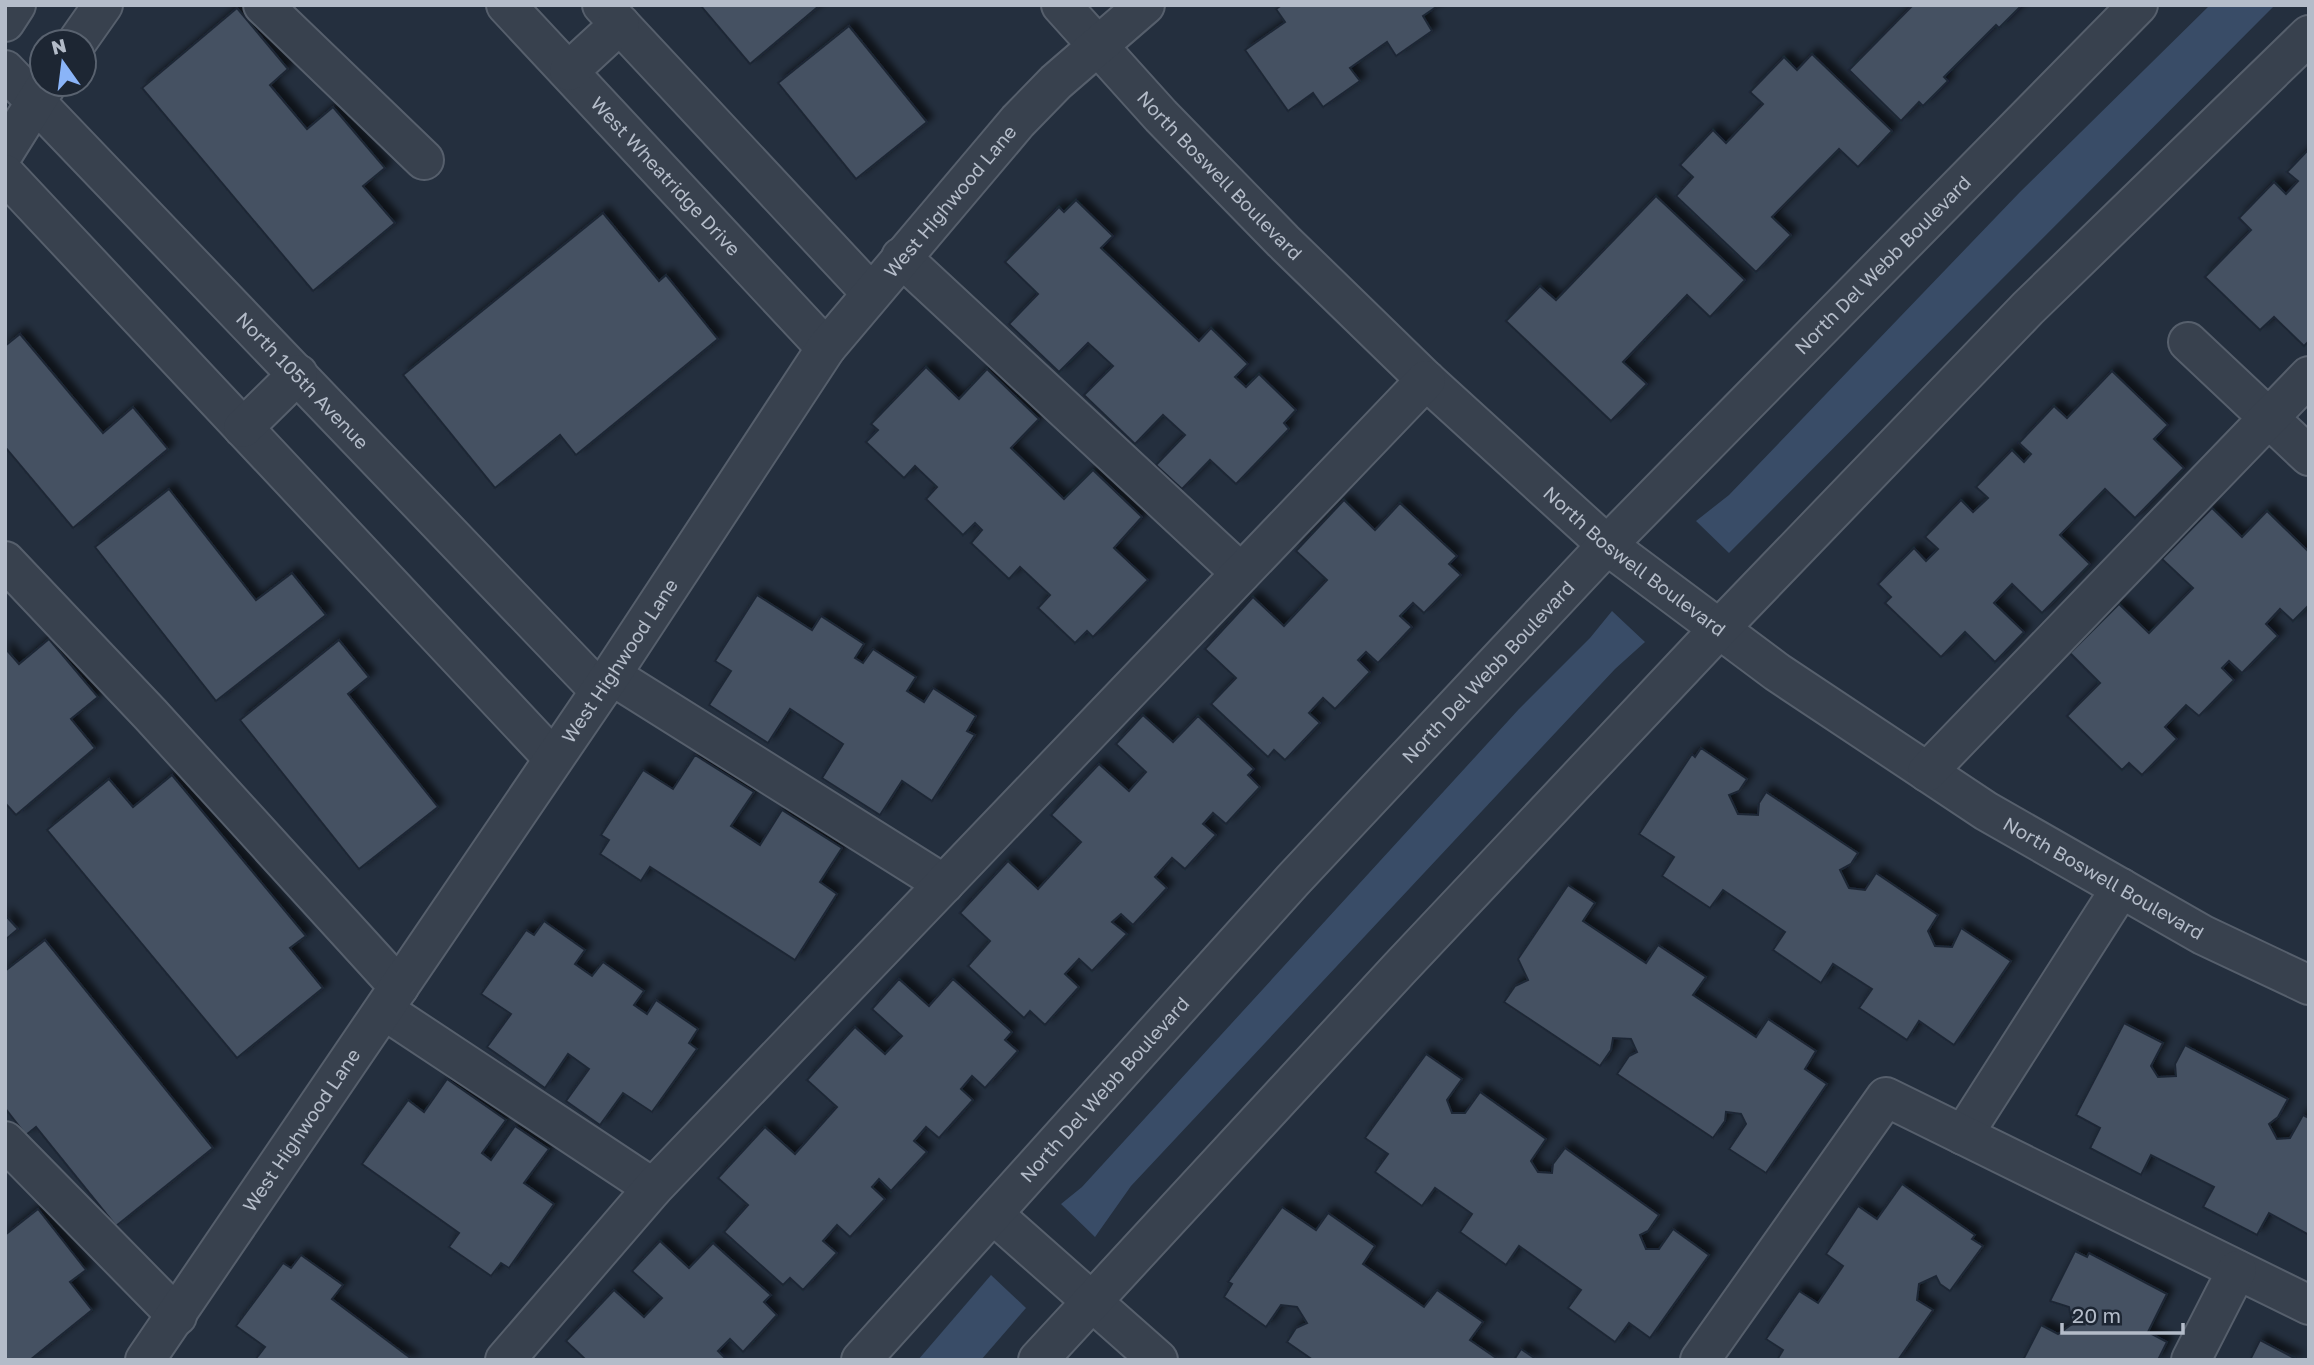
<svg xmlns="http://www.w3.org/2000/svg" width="2314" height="1365" viewBox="0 0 2314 1365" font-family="'Golos Text',sans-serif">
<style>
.water{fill:#394c67}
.building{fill:#455162;stroke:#1f2835;stroke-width:2;filter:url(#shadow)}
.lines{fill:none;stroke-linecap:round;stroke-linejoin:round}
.minor-casing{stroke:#565f6c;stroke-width:42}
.minor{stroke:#38414e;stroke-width:38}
.labels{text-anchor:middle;stroke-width:7;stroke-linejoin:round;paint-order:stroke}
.street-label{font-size:19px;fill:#b4bcc9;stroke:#1d2633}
</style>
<defs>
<filter id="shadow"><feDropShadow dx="6" dy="-6" stdDeviation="3.5" flood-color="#0009"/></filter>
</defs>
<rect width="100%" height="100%" fill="#242f3e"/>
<g class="water">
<path d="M2210,5h65l-546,548 -33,-32 33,-26 291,-303z"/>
<path d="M1612,611l33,31 -30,27 -484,517 -36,51 -34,-33 21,-17 437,-478 71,-71z"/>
<path d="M991,1275l35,33 -45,52h-63z"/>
</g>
<g class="building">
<path d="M700,5h120l-70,59z"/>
<path d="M1282,5h157l-16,11 9,15 -36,25 -9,-14 -37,26 10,13 -37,26 -10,-14 -25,18 -43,-61 40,-28 -9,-13z"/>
<path d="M1913,5h109l-23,23 -3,-3 -52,52 4,4 -25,25 -4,-4 -18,19 -52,-51z"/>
<path d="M237,8l51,61 -18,16 37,44 26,-22 52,61 -22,18 32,37 -82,68 -171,-203z"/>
<path d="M849,26l78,96 -71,57 -78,-96z"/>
<path d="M1812,54l80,77 -34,36 -19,-18 -67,68 19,18 -35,37 -80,-76 17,-19 -13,-12 33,-35 13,13 37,-39 -13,-12 34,-35 13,13z"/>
<path d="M2309,149v192l-5,5 -30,-29 -14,13 -55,-53 46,-47 -12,-12 35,-36 12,12 12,-13 -11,-9z"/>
<path d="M1656,196l89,84 -35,37 -23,-22 -64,67 24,22 -36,37 -105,-100 34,-35 16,14z"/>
<path d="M1076,200l37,36 -12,12 98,93 12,-13 37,36 -13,13 11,10 13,-13 37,36 -12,13 5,6 -53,55 -26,-24 -28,29 -26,-24 29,-30 -22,-20 -28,29 -51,-49 29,-29 -25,-23 -29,29 -50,-48 29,-30 -33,-32 54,-55 5,5z"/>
<path d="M603,213l56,68 7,-6 52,64 -142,116 -16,-20 -65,53 -92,-113z"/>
<path d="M20,334l83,99 30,-26 35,42 -95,79 -68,-81v-101z"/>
<path d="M926,367l33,32 28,-30 52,50 -28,29 53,51 29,-29 49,47 -28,31 34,32 -55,57 -6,-6 -12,12 -37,-35 12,-13 -30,-28 -11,12 -38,-36 11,-13 -7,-7 -12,12 -37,-36 11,-12 -22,-21 -11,12 -38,-36 12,-12 -7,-6z"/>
<path d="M2112,371l56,54 -14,14 30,29 -49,50 -30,-29 -45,46 30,29 -48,49 -30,-29 -18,19 30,29 -29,30 -30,-30 -24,25 -56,-54 6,-6 -13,-13 36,-36 12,13 12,-12 -13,-12 36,-37 12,12 15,-14 -12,-11 36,-37 12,12 7,-8 -12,-11 35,-37 13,12z"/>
<path d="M169,489l87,111 36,-27 34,42 -110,86 -121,-154z"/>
<path d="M1344,500l31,30 25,-27 57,53 -8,8 12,11 -37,38 -11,-10 -13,13 12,11 -34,36 -12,-11 -8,8 12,12 -35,37 -12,-11 -14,15 11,10 -35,37 -11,-10 -6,7 -57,-53 25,-26 -31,-29 48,-52 31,29 43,-46 -31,-29z"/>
<path d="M2212,508l30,29 25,-26 42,41v53l-16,16 -13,-12 -14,15 12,12 -36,37 -13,-12 -7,7 12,12 -35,36 -13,-11 -21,22 12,12 -35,36 -13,-12 -7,7 -55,-54 33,-33 -30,-30 49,-49 30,29 44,-45 -31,-29z"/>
<path d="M757,595l55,35 9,-14 43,28 -9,14 8,5 10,-14 43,28 -9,14 17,11 9,-14 43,28 -9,15 8,4 -43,66 -30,-20 -22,34 -58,-37 21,-34 -53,-35 -22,34 -59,-38 22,-34 -16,-10z"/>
<path d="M49,639l49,58 -27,22 24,29 -79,67 -11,-12v-155l14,16z"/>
<path d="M339,640l30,37 -21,17 90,113 -79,62 -119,-149z"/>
<path d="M1143,715l30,27 25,-26 56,53 -6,6 12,12 -34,37 -13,-11 -10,11 13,11 -31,34 -13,-11 -17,19 12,11 -34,37 -12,-11 -9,8 15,12 -35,37 -13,-12 -14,15 14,13 -34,38 -15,-14 -6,7 -56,-52 22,-25 -30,-28 48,-52 30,28 43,-47 -30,-27 48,-51 30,27 17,-19 -30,-28z"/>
<path d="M1701,748l46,31 -8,12 -10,4 9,19 20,1 1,-12 7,-11 92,61 -7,11 -11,6 9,18 16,2 11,-17 62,42 -10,16 7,15 17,1 9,-19 50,33 -57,84 -35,-24 -12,19 -48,-32 13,-19 -39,-25 -12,19 -48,-33 12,-18 -62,-42 -13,18 -48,-32 12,-19 -35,-23 53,-80 3,3z"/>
<path d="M695,755l59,37 -23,34 29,19 22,-35 60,38 -22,34 17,12 -42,66 -145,-93 -9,14 -41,-27 9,-14 -8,-5 42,-65 30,19z"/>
<path d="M172,775l134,161 -16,12 33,40 -86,70 -190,-228 62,-51 24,28z"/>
<path d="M1568,885l27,18 -12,18 63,42 12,-18 48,32 -13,18 63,42 12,-18 48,32 -11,18 22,15 -61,89 -37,-24 17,-25 -5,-10 -15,-2 -1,9 -12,17 -96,-64 12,-18 8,-4 -6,-13 -18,-1 -2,12 -11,16 -96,-64 11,-16 13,-6 -10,-21z"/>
<path d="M5,915l13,14 -13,11z"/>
<path d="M544,921l41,29 -10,14 17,12 11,-14 41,29 -10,14 13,9 9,-14 42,29 -9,14 8,6 -45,63 -29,-19 -23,32 -34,-24 23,-32 -21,-15 -23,34 -58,-41 24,-33 -30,-20 45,-64 8,5z"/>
<path d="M45,940l168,208 -97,78 -80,-99 -10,8 -21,-27v-137z"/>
<path d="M899,979l30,27 24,-27 59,53 -7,8 13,11 -33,37 -13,-12 -11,13 12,11 -34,38 -13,-11 -12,14 13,11 -36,39 -12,-12 -7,8 13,12 -35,38 -13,-12 -14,16 14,12 -34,37 -13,-12 -7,7 -59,-53 24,-27 -30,-27 47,-51 30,27 42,-47 -30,-27 48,-53 30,27 17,-18 -30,-27z"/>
<path d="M2124,1023l39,20 -12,23 7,11 18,-1 -1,-12 10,-19 103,54 -10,18 -9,7 8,15 13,-1 13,-23 6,3v117l-40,-22 -12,22 -54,-28 11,-20 -63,-32 -10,20 -51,-27 10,-20 -24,-13z"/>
<path d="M1426,1054l36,25 -15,21 5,13h13l15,-21 66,47 -15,22 7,11 14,1 1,-9 12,-16 94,67 -11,16 -8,4 6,14h13l14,-20 36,26 -59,83 -21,-15 -14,19 -47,-34 13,-18 -62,-44 -13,19 -46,-33 12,-18 -37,-26 -13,18 -47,-34 13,-18 -23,-16z"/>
<path d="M447,1079l59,41 -24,33 9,7 24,-34 34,23 -25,34 30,21 -45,64 -8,-5 -10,13 -42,-29 10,-14 -97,-69 46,-64 16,12z"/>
<path d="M1902,1184l73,51 -3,4 11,7 -33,45 -10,-7 -4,-8 -17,8 -2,16 16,10 -35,50h-121l6,-10 -17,-11 33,-48 19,12 25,-37 -17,-12 32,-48 19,13z"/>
<path d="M1282,1207l34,23 12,-17 47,33 -12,18 61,43 13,-17 46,32 -13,18 29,20h-186l-26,-18 9,-14 11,-5 -10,-16 -16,-2 -15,22 -42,-30 8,-13 -4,-2z"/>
<path d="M38,1209l48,61 -16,12 22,28 -62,50h-25v-125z"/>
<path d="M660,1241l29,27 24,-25 58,52 -7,7 13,13 -34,37 -13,-13 -12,12 9,9h-141l-20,-19 48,-51 30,27 18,-19 -30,-27z"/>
<path d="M2075,1251l12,6 2,-4 78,41 -19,38 19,10 -9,18h-135l18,-35 17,9 14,-10 -3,-17 -19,-6z"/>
<path d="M301,1255l42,30 -11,14 81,61h-158l10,-13 -29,-21 47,-63 8,5z"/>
<path d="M2260,1340l38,20h-48z"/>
<path d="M1521,1349l16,11h-23z"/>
</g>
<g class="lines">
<defs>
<g id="minor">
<path d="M263,5l161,155"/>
<path id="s1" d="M506,5l320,343"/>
<path d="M602,5l269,288"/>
<path id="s2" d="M1061,5l100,111 122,125 143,139 181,165 170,127 209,139 217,124 106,50"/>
<path d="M5,22l11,-17"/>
<path d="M77,42l26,-37"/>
<path id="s3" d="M5,70l595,621"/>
<path d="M569,71l51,-47"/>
<path d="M5,151l42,-67"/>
<path d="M5,174l548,584"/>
<path d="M901,257l340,316"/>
<path d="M2188,342l121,114"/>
<path d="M243,428l55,-54"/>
<path d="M5,561l146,154 248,272"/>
<path d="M611,675l333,209"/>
<path d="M1927,772l382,-396"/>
<path d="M384,1010l269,178"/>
<path d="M1963,1135l158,-247"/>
<path d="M5,1141l172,175"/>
<path d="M993,1214l165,146"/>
<path id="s4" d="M145,1360l466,-685 215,-327 192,-227 38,-39 89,-77"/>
<path d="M505,1360l148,-172 773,-808"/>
<path id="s5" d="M861,1360l432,-480 314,-335 531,-540"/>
<path d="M1038,1360l360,-390 321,-341 309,-321 281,-273"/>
<path d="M1700,1360l186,-263 423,208"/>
<path d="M2191,1360l46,-90"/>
</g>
</defs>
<use href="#minor" class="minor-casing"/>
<use href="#minor" class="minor"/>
</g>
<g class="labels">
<g class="street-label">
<text dy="7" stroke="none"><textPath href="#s2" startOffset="233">North Boswell Boulevard</textPath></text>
<text dy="7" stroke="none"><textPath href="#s1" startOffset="234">West Wheatridge Drive</textPath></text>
<text dy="7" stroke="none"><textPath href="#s4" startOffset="1412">West Highwood Lane</textPath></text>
<text dy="7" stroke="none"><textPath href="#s5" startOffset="1498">North Del Webb Boulevard</textPath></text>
<text dy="7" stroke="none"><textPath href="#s3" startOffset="430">North 105th Avenue</textPath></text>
<text dy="7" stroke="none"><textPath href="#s2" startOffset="800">North Boswell Boulevard</textPath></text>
<text dy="7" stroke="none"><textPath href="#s4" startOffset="845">West Highwood Lane</textPath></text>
<text dy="7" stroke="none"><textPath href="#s5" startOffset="931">North Del Webb Boulevard</textPath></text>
<text dy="7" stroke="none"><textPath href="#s2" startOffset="1367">North Boswell Boulevard</textPath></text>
<text dy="7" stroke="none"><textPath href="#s5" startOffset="364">North Del Webb Boulevard</textPath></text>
<text dy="7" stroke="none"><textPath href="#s4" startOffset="278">West Highwood Lane</textPath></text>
</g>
</g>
<rect width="2314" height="1365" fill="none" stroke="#b4bcc9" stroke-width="14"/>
<g transform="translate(63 63) rotate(346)"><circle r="33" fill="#1d2633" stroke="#59626f" stroke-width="2"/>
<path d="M0-5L12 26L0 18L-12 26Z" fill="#8ab4f8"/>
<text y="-10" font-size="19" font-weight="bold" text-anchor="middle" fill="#b4bcc9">N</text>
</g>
<path d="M2062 1323v10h121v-10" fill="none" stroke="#b4bcc9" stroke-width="3.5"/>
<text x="2072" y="1323" font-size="21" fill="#b4bcc9" stroke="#1d2633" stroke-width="5" paint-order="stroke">20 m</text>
</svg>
